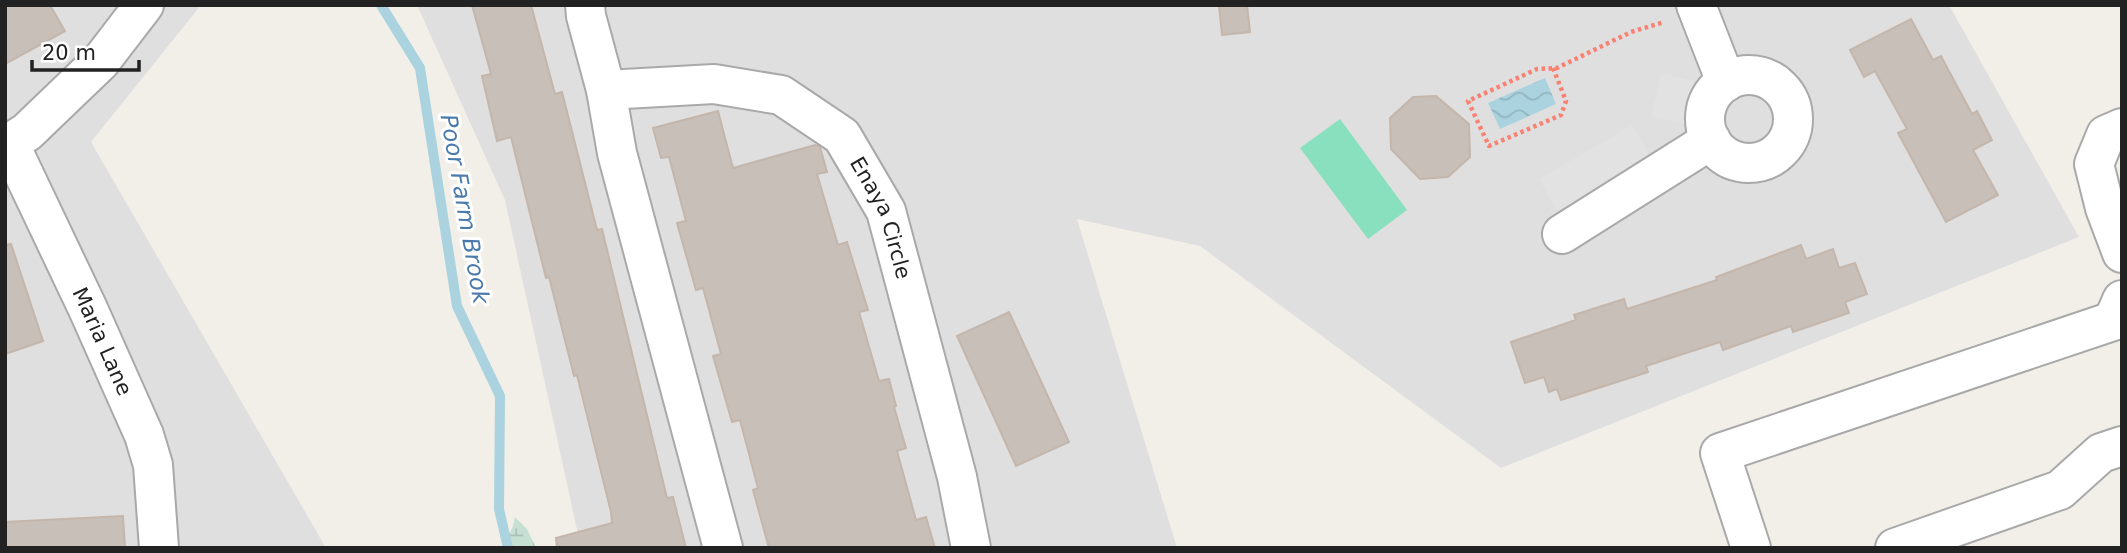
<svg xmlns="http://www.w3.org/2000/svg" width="2127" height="553" viewBox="0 0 2127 553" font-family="'DejaVu Sans',sans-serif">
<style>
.residential{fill:#e0dfdf}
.wetland{fill:url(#wetland-marsh)}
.pitch{fill:#88e0be}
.parking{fill:#e2e2e2}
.water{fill:url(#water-waves)}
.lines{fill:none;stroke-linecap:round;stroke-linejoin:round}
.stream{stroke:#aad3df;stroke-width:10}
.building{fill:#c7bfb8;stroke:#c4b6ab;stroke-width:2}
.minor-casing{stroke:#a9a9a9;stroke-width:42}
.path{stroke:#fa8072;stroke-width:4.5;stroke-dasharray:3.5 3.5;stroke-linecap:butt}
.minor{stroke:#fff;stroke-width:38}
.labels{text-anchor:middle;stroke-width:6;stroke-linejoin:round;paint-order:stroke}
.street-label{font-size:21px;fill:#222;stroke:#fff}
.water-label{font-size:23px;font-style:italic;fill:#4a7aab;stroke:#fff}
</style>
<defs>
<pattern id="wetland-marsh" width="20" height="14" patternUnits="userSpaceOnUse" patternTransform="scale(1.75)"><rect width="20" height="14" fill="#c6e0d4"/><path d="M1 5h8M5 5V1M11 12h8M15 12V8" fill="none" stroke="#aac0b6"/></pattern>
<pattern id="water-waves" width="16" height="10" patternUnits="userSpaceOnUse" patternTransform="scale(1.75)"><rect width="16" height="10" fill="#aad3df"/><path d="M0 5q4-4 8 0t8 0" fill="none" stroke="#92b5bf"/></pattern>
</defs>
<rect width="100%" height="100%" fill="#f2efe9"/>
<g class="residential">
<path d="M5,5h196l-110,137 235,406h-321z"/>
<path d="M417,5h1532l130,232 -578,231 -301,-222 -123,-27 100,329h-596l-76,-348z"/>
</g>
<path class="wetland" d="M515,517l12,12 9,19h-33l10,-22z"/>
<path class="pitch" d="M1340,119l67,91 -39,29 -68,-91z"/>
<g class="parking">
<path d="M1661,73l33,8 -9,43 -34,-8z"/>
<path d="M1632,125l18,31 -93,55 -18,-32z"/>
</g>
<path class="water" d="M1545,78l11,26 -56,25 -12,-26z"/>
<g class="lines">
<path class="stream" d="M381,5l39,63 37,238 43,90 -1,113 9,39"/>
</g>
<g class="building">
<path d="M5,5h45l15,26 -60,33z"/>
<path d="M472,5h59l24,89 7,-2 35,138 5,-1 65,269 6,-1 13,51h-129l-1,-10 56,-15 -1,-11 -34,-137 -3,1 -25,-99 -3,1 -35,-141 -14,4 -15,-65 9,-2z"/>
<path d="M1219,5h28l3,27 -28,3z"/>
<path d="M1911,19l22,41 8,-4 31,58 5,-3 15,29 -19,10 25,45 -52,27 -48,-89 9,-4 -32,-58 -11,6 -14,-27z"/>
<path d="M1436,96l33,28 1,33 -22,20 -28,2 -29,-30 -1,-31 23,-21z"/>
<path d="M718,111l15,57 82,-23 5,2 7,25 -10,2 21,71 9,-3 21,68 -9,2 20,69 10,-2 7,27 -2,1 12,41 -9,3 19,69 10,-3 9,31h-166l-16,-58 5,-2 -18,-68 -8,2 -19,-66 8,-2 -18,-66 -7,2 -19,-67 9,-2 -17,-64 -8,1 -8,-30z"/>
<path d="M11,244l32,97 -38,13v-109z"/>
<path d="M1801,245l5,14 27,-10 6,19 16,-5 12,31 -22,8 4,11 -56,19 -2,-6 -68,24 -3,-8 -74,24 2,6 -87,28 -4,-11 -8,3 -5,-15 -19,6 -14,-41 65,-22 -2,-5 50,-16 3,10 90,-29 -1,-3z"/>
<path d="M1009,312l60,130 -53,24 -59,-130z"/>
<path d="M123,516l2,32h-120v-26z"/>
</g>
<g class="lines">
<defs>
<g id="minor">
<path d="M585,5l1,11 20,74 11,63 106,395"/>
<path d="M1696,5l30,77"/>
<circle cx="1749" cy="119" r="44"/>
<path id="s1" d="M606,90l108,-6 67,11 61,41 44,75 71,266 14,71"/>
<path d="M2122,128l-16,7 -12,29 11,44 17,45"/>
<path id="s2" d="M10,145l78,164 56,126 9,30 6,83"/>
<path d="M5,146l22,-14 74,-71 43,-56"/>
<path d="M1562,234l149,-94"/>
<path d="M1751,548l-31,-95 393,-132 9,-21"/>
<path d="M1895,548l165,-58 41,-37 21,-7"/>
</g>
</defs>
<use href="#minor" class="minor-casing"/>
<path class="path" d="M1553,68l13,33 -5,14 -72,31 -21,-45 69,-32 20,-1 74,-36 33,-10"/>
<use href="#minor" class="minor"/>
</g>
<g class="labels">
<g class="street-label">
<text dy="7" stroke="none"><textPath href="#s1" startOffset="341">Enaya Circle</textPath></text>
<text dy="7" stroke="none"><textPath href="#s2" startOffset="217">Maria Lane</textPath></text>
</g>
<g class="water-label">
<text transform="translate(465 209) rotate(80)" y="8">Poor Farm Brook</text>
</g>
</g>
<rect width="2127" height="553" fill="none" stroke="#222222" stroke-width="14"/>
<path d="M32 60v10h107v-10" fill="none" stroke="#222222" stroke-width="3.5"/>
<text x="42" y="60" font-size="21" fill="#222222" stroke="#ffffff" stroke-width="5" paint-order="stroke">20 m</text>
</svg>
